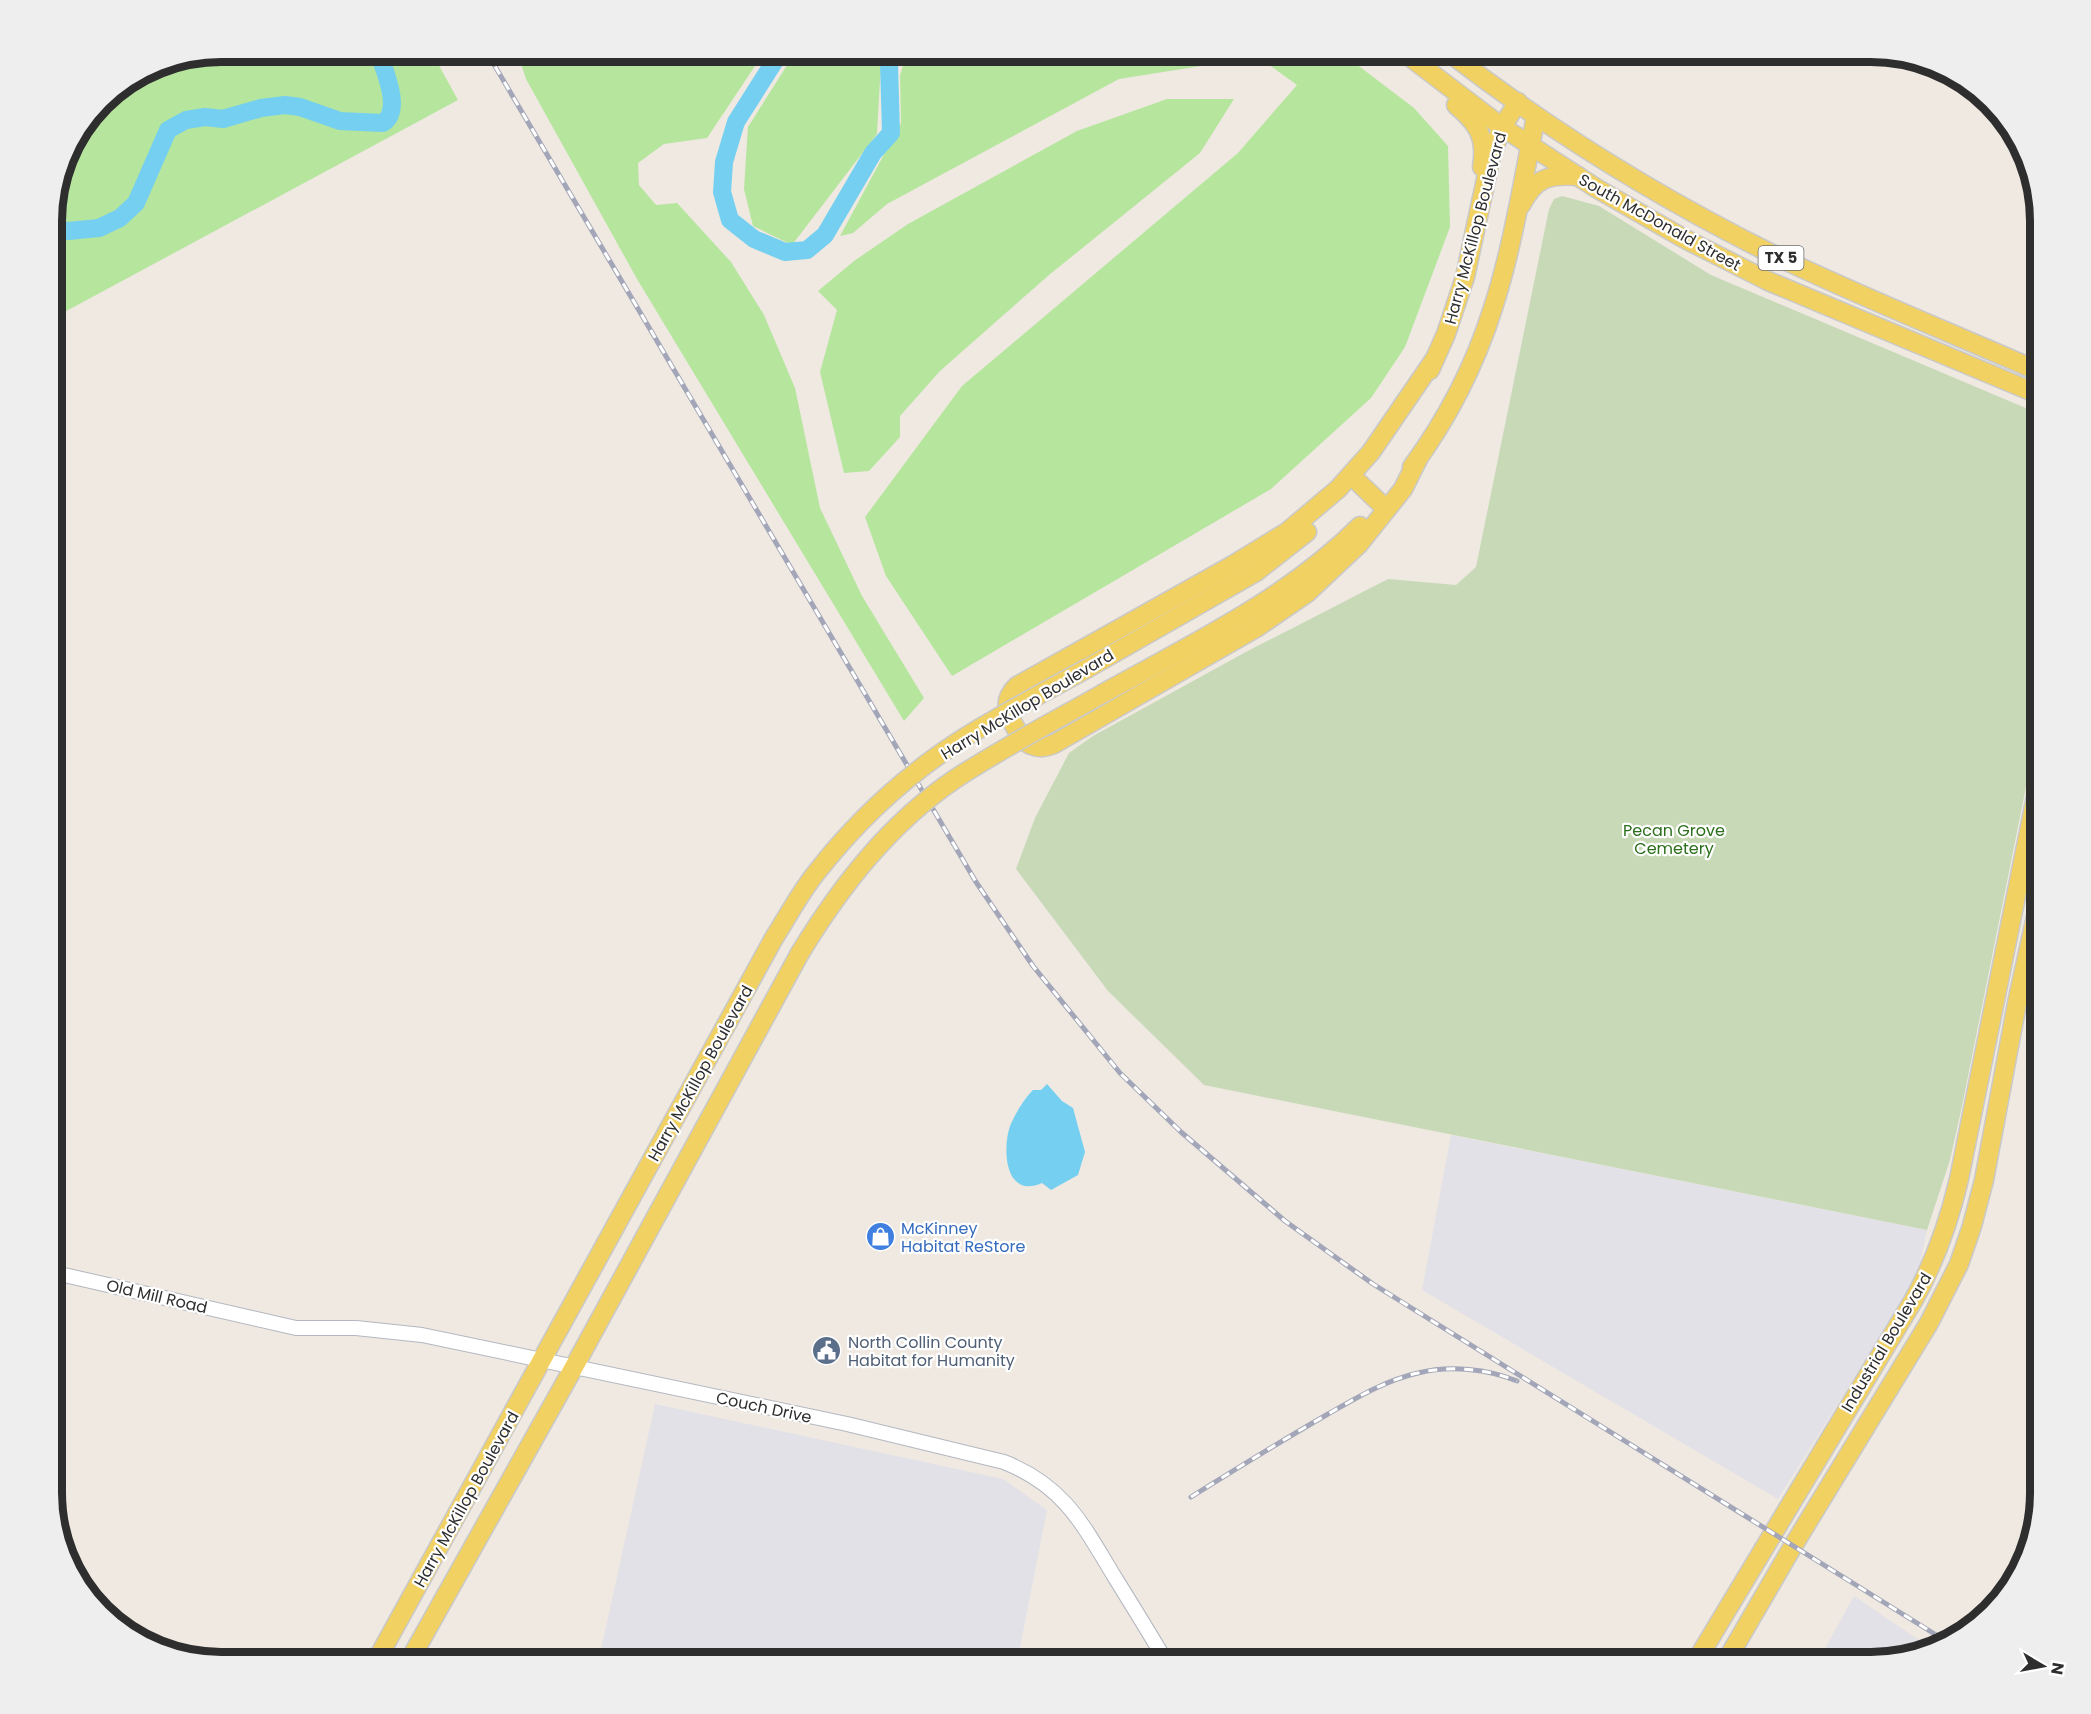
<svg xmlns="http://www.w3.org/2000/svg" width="2091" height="1714" viewBox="0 0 2091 1714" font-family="Poppins,sans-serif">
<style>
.industrial{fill:#e3e1e8}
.green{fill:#b6e59e}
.cemetery{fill:#c8d9b8}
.water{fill:#75cff0}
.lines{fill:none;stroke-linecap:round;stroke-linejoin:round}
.river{stroke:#75cff0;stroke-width:18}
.minor-casing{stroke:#b4b7c1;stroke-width:16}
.major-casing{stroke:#c9c9c9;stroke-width:21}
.minor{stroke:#fff;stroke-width:14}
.major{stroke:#f2d163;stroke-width:18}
.rail-casing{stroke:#a3a6b8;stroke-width:5}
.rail{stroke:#fff;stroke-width:3;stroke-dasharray:9;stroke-linecap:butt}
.major-bridge-casing{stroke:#c9c9c9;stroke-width:21;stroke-linecap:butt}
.major-bridge{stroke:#f2d163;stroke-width:18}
.labels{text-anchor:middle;stroke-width:4.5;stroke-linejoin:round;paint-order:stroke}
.shield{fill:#fff;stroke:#6d6d6d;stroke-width:1.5}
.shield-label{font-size:15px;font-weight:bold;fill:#2e2e2e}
.street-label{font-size:16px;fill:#2e2e2e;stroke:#fff}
.park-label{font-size:16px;fill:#2c6e1b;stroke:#fff}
.shop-label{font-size:16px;fill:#366cbe;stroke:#fff;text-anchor:start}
.service-label{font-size:16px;fill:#4e5e75;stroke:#fff;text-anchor:start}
.rim{fill:none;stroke:#2e2e2e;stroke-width:8}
</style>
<rect width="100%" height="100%" fill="#efe9e1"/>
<g class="industrial">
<path d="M1451,1135l476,95 -10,48 -139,221 -356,-209z"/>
<path d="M655,1404l348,75 44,31 -30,153h-419z"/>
<path d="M1854,1596l78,53 -62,14h-53z"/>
</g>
<g class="green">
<path d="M221,51h210l27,49 -401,216h-6v-107l18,-64 40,-52 47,-29z"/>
<path d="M517,51h248l-58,87 -43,6 -26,19 1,22 17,20 21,-2 54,59 33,53 31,73 25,120 42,88 62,102 -20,23 -267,-442 -111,-200z"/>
<path d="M796,51h89l-4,12 -4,71 -85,111 -39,-19 -9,-37 4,-62z"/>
<path d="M908,51h431l75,57 34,38 2,81 -45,120 -34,51 -100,91 -319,187 -66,-100 -21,-59 97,-131 276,-233 59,-68 -39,-28 -139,22 -232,125 -34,29 -13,3 61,-113 -1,-48z"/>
<path d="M1167,99h67l-34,54 -151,122 -109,96 -40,45v21l-31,34 -25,2 -24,-101 17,-62 -19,-19 36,-30 54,-37 169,-93z"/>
</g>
<path class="cemetery" d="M1562,196l37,10 112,69 329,139v303l-78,389 -12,54 -23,70 -723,-145 -96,-94 -92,-122 19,-51 34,-65 24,-17 151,-83 144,-74 68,6 20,-18 73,-358 5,-10z"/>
<path class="water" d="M1047,1084l15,17 11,7 12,44 -7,23 -27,15 -9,-7c-37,16 -40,-33 -32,-57 5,-12 14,-27 23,-36h8z"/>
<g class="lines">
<g class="river">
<path d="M781,51l-45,71 -12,40 -2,30 8,28 24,19 31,13 22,-2 18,-15 48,-82 18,-20 -2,-69 5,-13"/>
<path d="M51,229l17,2 31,-3 21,-10 16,-15 32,-73 18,-10 19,-3 18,2 38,-11 24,-3 15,2 40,14 43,2c20,-13 1,-53 -5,-72"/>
</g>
<defs>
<path id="minor" d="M51,1272l245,56h60l66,7 425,89 157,38c60,24 78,61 110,114 18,29 36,58 53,87"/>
<g id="major">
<path d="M1402,51l100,76 94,61 87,50 85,43 272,114"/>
<path d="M1447,51c102,79 212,147 327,204 87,42 178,78 266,117"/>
<path d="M1456,105c22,18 31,33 26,62"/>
<path d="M1521,205c14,-27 27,-31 57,-29"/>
<path d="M1430,370l16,-36 19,-57 26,-121 11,-29 16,-25"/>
<path d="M1418,459l-15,30 -44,55 -52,49 -51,35 -202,116c-8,3 -14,5 -23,1 -6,-2 -9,-8 -13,-13 -10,-16 -17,-31 -1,-46l216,-121 54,-33 51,-43 33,-37 63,-92"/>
<path d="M1412,467c36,-49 63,-102 81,-159 20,-62 30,-128 43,-192"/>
<path d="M1358,482l23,22"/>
<path d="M1088,668l168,-96 51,-40"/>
<path d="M1102,694c90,-50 185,-95 258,-168"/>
<path d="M375,1663l399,-725"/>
<path d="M408,1663l166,-296 226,-414"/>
<path d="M1695,1663l218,-362c22,-39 36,-79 46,-122l81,-402"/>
<path d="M1725,1663l68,-117 136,-223 30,-59 13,-38 12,-46 34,-182 22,-100"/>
</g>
</defs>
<use href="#minor" class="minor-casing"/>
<use href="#major" class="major-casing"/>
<use href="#minor" class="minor"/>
<use href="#major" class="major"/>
<defs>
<g id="rail">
<path d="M486,51l490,831 57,84 87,107 61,59 104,89 88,63 576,359"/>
<path d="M1191,1497c45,-28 90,-56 137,-83 28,-16 58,-34 90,-41 32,-8 70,-4 99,8"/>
</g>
</defs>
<use href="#rail" class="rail-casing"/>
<use href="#rail" class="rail"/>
<defs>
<g id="major-bridge">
<path d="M774,938c14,-22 26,-45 42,-65 43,-55 97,-104 156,-140 38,-23 77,-44 116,-65"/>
<path d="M800,953c41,-67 89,-129 155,-174 47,-31 98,-57 147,-85"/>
</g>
</defs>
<use href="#major-bridge" class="major-bridge-casing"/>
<use href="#major-bridge" class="major-bridge"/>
</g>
<defs>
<symbol id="shop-disc" viewBox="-11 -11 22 22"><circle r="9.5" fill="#3f7fe0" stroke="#fff"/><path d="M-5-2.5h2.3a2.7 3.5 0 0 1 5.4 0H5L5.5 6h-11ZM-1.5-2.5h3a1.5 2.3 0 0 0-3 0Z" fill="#fff"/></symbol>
<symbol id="civic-disc" viewBox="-11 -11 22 22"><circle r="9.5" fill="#5c6f8a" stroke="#fff"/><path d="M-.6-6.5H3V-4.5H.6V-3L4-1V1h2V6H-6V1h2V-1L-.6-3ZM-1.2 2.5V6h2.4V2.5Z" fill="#fff"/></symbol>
</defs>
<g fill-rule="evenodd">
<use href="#shop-disc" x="864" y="1220" width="33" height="33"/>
<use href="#civic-disc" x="810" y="1334" width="33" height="33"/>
</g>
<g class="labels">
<rect class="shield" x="1758.5" y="246" width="45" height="24" rx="4.5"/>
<g class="shield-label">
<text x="1781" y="263">TX 5</text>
</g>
<g class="street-label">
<text transform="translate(1660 222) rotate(29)" y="6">South McDonald Street</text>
<text transform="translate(1475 228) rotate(-75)" y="6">Harry McKillop Boulevard</text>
<text transform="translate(1027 704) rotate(-31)" y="6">Harry McKillop Boulevard</text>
<text transform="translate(700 1073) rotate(-61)" y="6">Harry McKillop Boulevard</text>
<text transform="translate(157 1296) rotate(13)" y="6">Old Mill Road</text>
<text transform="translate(1886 1342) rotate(-59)" y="6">Industrial Boulevard</text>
<text transform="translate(764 1407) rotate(12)" y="6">Couch Drive</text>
<text transform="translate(466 1499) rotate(-61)" y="6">Harry McKillop Boulevard</text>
</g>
<g class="park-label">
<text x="1674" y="836">Pecan Grove<tspan x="1674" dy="18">Cemetery</tspan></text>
</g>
<g class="shop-label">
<text x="901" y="1234">McKinney<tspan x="901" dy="18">Habitat ReStore</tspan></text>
</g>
<g class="service-label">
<text x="848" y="1348">North Collin County<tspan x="848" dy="18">Habitat for Humanity</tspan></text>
</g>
</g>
<path d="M0 0H2091V1714H0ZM221 62H1871A159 159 0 0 1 2030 221V1493A159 159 0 0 1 1871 1652H221A159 159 0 0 1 62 1493V221A159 159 0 0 1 221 62Z" fill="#eee" fill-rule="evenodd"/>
<path class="rim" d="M221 62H1871A159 159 0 0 1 2030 221V1493A159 159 0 0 1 1871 1652H221A159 159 0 0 1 62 1493V221A159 159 0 0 1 221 62Z"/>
<g transform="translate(2043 1666) rotate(100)" stroke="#ffffff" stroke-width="4.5" paint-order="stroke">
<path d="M0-4.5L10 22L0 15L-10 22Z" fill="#2e2e2e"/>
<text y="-9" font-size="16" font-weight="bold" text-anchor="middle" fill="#2e2e2e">N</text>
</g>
</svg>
